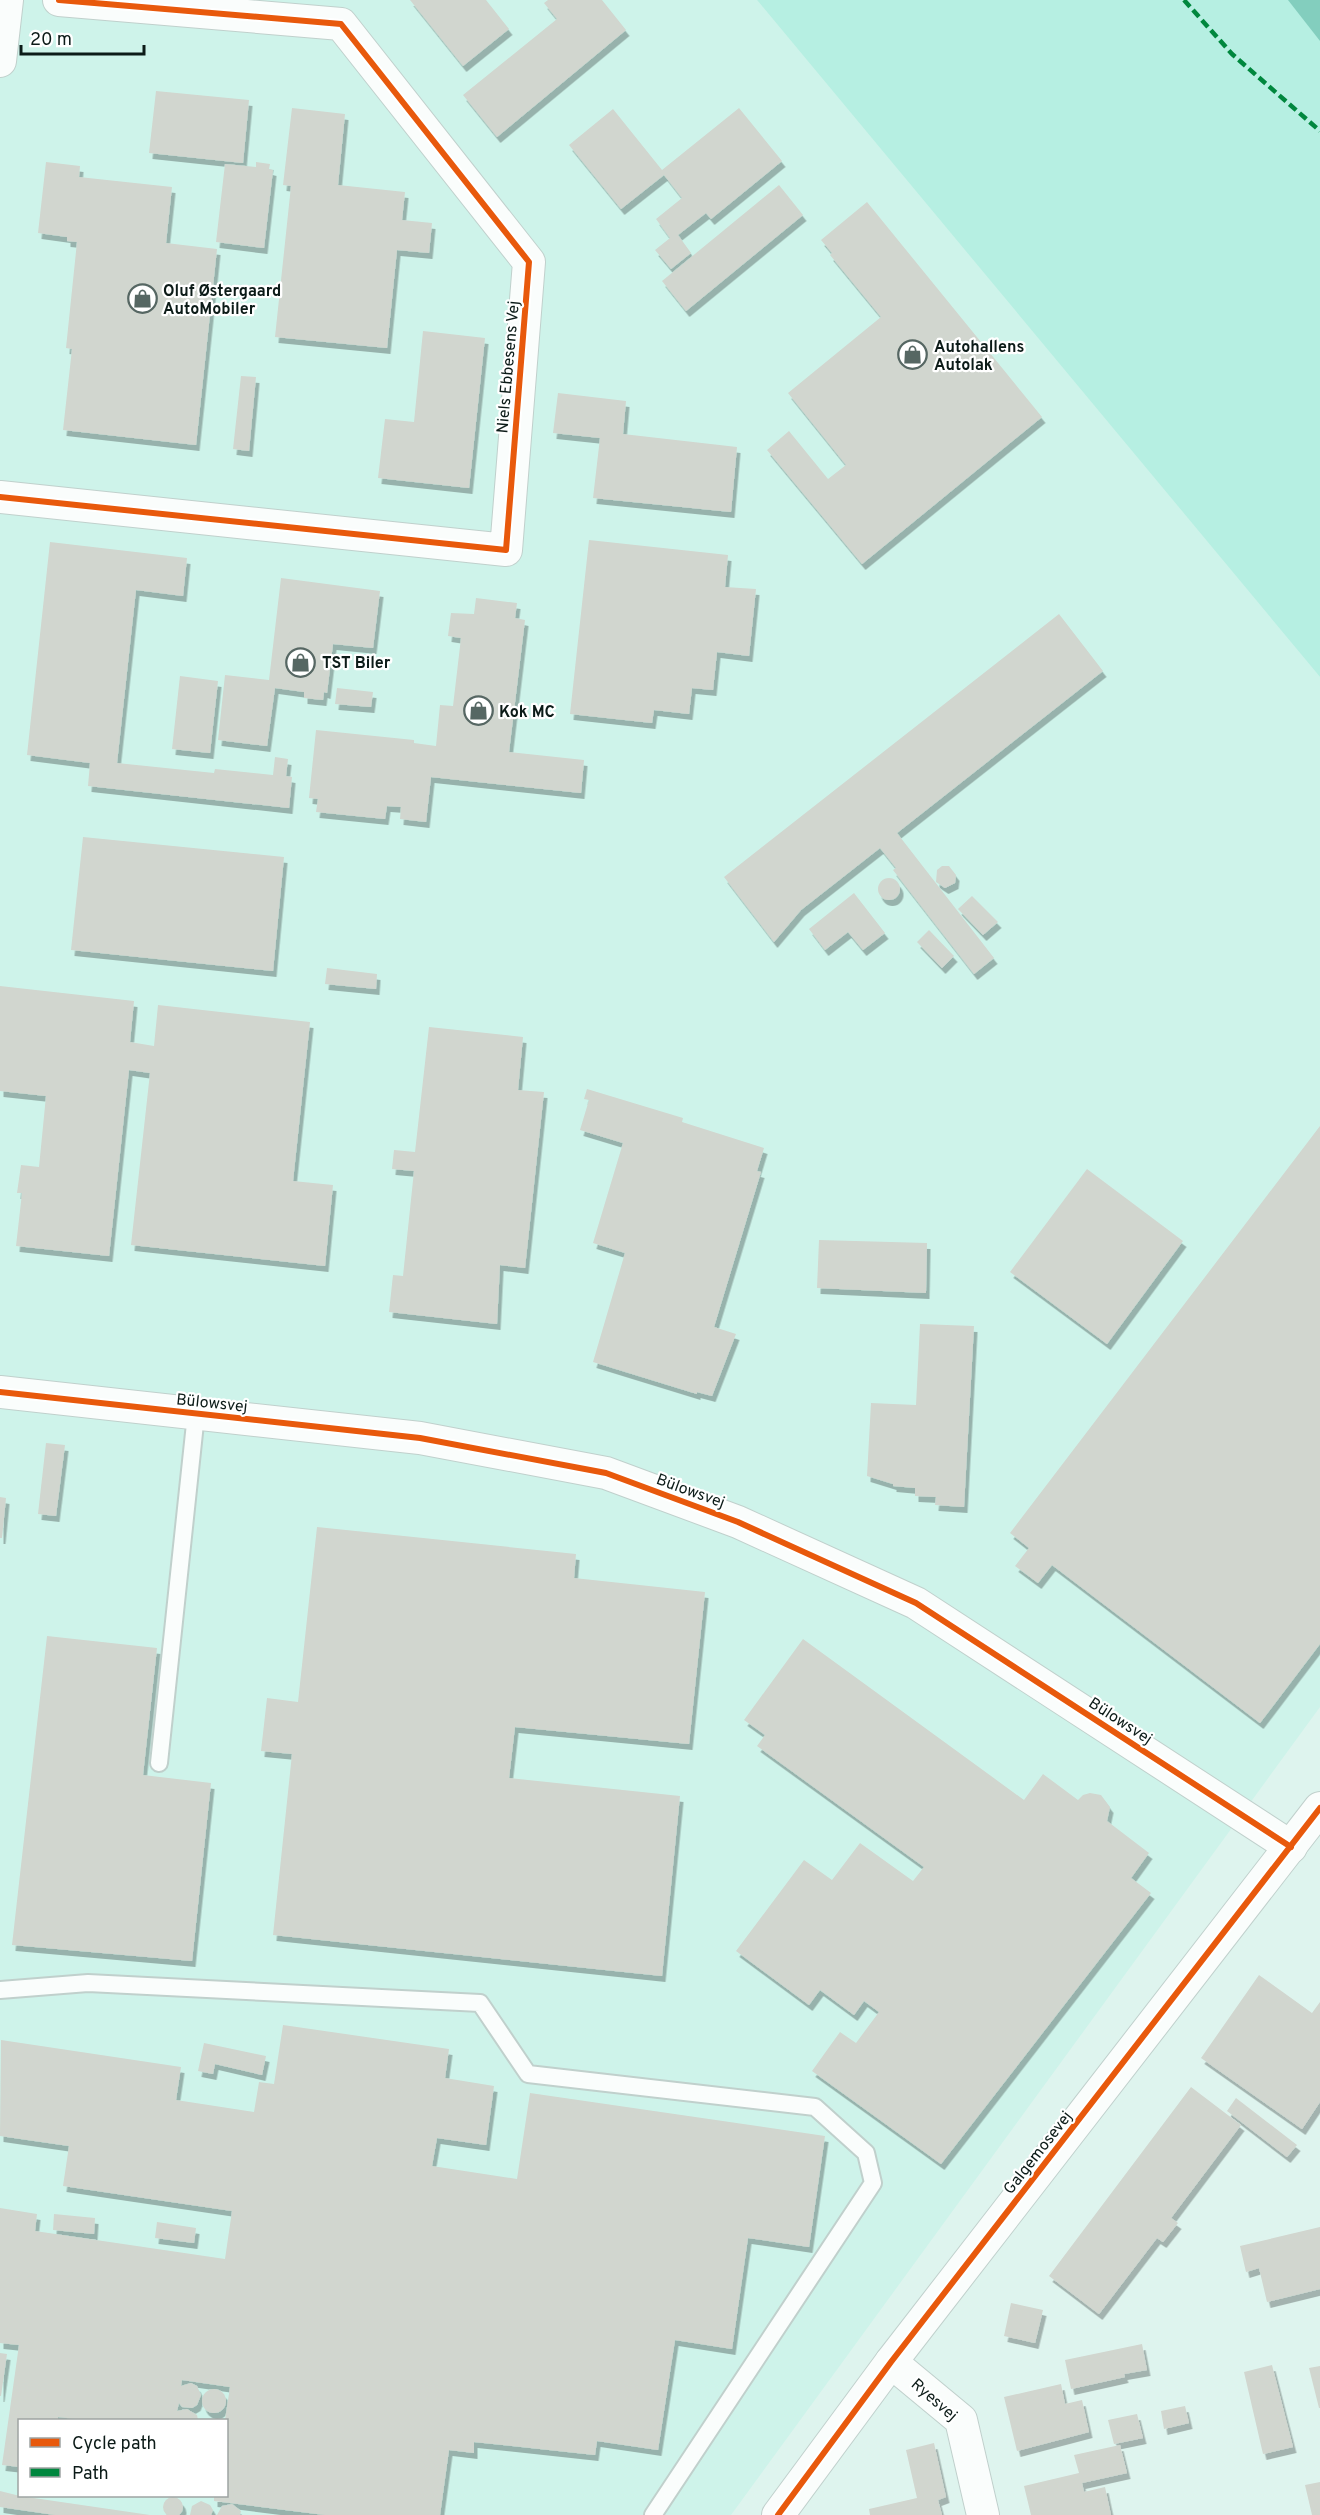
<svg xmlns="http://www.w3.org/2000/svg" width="1320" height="2515" viewBox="0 0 1320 2515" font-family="Overpass,sans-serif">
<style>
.built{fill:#cef3ea;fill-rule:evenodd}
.green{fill:#b6efe2}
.water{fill:#83cebe}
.building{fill:#d1d6cf;filter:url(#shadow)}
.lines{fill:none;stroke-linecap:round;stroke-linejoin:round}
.service-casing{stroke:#c0d0cc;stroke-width:20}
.minor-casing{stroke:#c0d0cc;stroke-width:34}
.service{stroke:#fafdfc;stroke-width:16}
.minor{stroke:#fafdfc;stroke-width:32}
.quiet{stroke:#00873e;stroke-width:4.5;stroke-dasharray:9 4.5;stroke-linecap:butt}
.cycleway-casing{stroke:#fff;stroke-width:10}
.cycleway{stroke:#e8590c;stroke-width:6}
.labels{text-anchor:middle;stroke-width:4.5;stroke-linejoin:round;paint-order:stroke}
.poi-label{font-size:16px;font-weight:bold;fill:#0c1b18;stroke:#fff;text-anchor:start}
.street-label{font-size:16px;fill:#0c1b18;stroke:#fff}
</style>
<defs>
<filter id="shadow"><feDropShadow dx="3.5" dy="6" stdDeviation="0" flood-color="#0004"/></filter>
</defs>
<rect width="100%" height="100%" fill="#def4ee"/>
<path class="built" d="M0,0h757l563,677v1030l-589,808h-731zM20,2420h206v76h-206z"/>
<path class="green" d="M757,0h563v677z"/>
<path class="water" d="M1288,0h32v41z"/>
<g class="building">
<path d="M410,0h76l23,29 -46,37z"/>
<path d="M548,0h54l24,30 -129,107 -34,-42 94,-76 -13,-16z"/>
<path d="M156,91l93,9 -6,63 -94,-10z"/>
<path d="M292,108l53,6 -7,71 67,7 -3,28 30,3 -3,30 -32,-3 -10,98 -112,-11 16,-151 -8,-1z"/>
<path d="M739,108l43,53 -71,58 -5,-6 -28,22 13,18 -20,16 -16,-19 15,-12 -14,-19 26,-21 -18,-23 -43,34 -52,-64 44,-36 49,61z"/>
<path d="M46,162l34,4 -1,11 93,10 -6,56 51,6 -21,196 -133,-15 9,-81 -6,-1 11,-106 -10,-1v-4l-29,-4z"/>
<path d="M256,162l14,2 -1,5 4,1 -9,78 -48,-6 9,-78 31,3z"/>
<path d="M779,185l24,30 -117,96 -24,-30z"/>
<path d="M867,202l175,215 -180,147 -95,-114 22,-19 39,48 18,-14 -58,-72 93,-76 -51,-62 2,-2 -11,-13z"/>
<path d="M423,331l62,7 -16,150 -91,-10 7,-59 29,3z"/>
<path d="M241,376l15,1 -7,74 -16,-2z"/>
<path d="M558,393l68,8 -3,33 114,13 -6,65 -138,-14 7,-60 -47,-5z"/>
<path d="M589,540l139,15 -3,32 31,2 -7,67 -32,-4 -4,38 -21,-2 -3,26 -35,-4 -2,13 -82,-9z"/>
<path d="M50,542l137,16 -4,38 -47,-6 -19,173 97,10 1,-4 58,6 2,-18 13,2 -2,17 6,1 -3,31 -201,-22 2,-23 -63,-8z"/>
<path d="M281,578l99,13 -7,57 -40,-4 -6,49 -3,-1 -1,8 -19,-2v-6l-29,-4 -8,58 -49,-6 7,-65 44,5z"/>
<path d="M476,598l41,5 -2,15 10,2 -16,132 75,8 -3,33 -150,-16 -5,45 -26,-3 1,-12 -14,-1 -2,13 -69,-7 2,-13 -9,-1 7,-68 98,10v3l22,3 4,-41 13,1 8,-68 -13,-2 3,-23 23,1z"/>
<path d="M1059,614l44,57 -206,162 97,125 -20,16 -81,-104 3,-2 -16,-20 -79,62 -27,32 -50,-65z"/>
<path d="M180,676l38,5 -8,72 -38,-4z"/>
<path d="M337,688l36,4 -2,15 -36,-3z"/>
<path d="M83,837l201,20 -11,114 -202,-21z"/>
<path d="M942,866h7l7,9 -1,8 -10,5 -9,-6 1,-12z"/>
<circle cx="889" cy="889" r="11"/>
<path d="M854,893l31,40 -22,17 -15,-18 -23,18 -16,-21z"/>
<path d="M972,896l26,26 -15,13 -25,-26z"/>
<path d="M929,930l25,26 -12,12 -25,-26z"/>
<path d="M327,968l50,6 -1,15 -51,-5z"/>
<path d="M0,986l134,15 -4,41 24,4 4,-41 152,17 -17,159 40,4 -8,81 -194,-21 19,-172 -21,-3 -20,186 -93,-10 6,-53h-5l4,-28 18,2 7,-71 -46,-5z"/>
<path d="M429,1027l94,10 -5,53 26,2 -19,176 -25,-3 -3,59 -108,-12 4,-37 10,1 11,-105 -22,-2 2,-19 21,2z"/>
<path d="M587,1089l96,29 -1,4 82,26 -7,23 4,1 -47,155 22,7 -24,62 -15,-4v2l-104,-32 32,-109 -32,-10 30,-100 -43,-13 9,-30 -5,-1z"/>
<path d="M1320,1126v518l-60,79 -208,-158 -14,18 -23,-17 14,-18 -19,-15z"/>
<path d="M1087,1169l96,72 -76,103 -97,-72z"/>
<path d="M819,1240l108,3 -1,50 -109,-5z"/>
<path d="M920,1324l54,2 -10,181 -29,-2 1,-8 -21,-1v-8l-22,-2v-2l-26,-8 4,-73 45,2z"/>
<path d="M46,1443l19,2 -9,71 -18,-2z"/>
<path d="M0,1497l6,1 -4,40h-2z"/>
<path d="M317,1527l259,27 -2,24 131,14 -16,152 -174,-17 -6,51 171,18 -18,180 -389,-41 19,-181 -31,-3 6,-53 31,4z"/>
<path d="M47,1636l110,12 -14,127 68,8 -19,178 -180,-16z"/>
<path d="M803,1639l221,161 19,-26 35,26 5,-5 7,-2 11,2 9,12 -3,14 42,32 -18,25 20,15 -210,271 -129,-93 28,-39 16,11 23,-31 -15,-11 -10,14 -34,-25 -11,15 -73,-54 68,-91 28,20 28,-37 53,38 11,-14 -167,-121 8,-11 -21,-15z"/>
<path d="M1259,1975l53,38 8,-11v100l-18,27 -101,-71z"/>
<path d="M283,2025l166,24 -4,29 49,8 -8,59 -49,-7 -5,28 85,13 13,-86 295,43 -16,111 -61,-9 -16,111 -57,-9 -17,110 -61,-9 -2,14 -121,-13v11l-25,-3 -9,65h-115l-111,-14v-5h12l-1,-76 5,-33 -48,-7 -1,6 10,-3 6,3 4,9 -4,10 -5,3 -10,-1 -3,-4 -2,8 10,-2 10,6 1,5h-114l-26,-3v3h-38v47l-18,-2 17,-120 -19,-2v-135l37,6 -2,17 190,28 7,-48 -169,-25 6,-40 -69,-10 1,-96 180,27 -5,33 78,12 5,-30 15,2z"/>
<path d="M204,2043l62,13 -4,19 -47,-11 -2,10 -15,-3z"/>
<path d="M1191,2087l50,38 -70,93 7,5 -15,19 -6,-4 -58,76 -50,-38z"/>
<path d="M1236,2098l61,47 -10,12 -60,-46z"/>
<path d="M54,2214l41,4 -1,16 -41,-4z"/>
<path d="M157,2222l39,6 -2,15 -39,-5z"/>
<path d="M1320,2227v62l-53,13 -8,-34 -13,4 -6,-26z"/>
<path d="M1011,2303l32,7 -8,33 -31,-7z"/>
<path d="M1142,2344l5,26 -23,4 1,3 -54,12 -6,-29z"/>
<path d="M0,2353l7,1 -6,42h-1z"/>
<path d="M1272,2365l21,82 -30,7 -19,-82z"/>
<path d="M1320,2366v42h-1l-10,-40z"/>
<path d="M1061,2384l4,20 17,-4 7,32 -72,19 -13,-54z"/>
<circle cx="214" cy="2401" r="12"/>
<path d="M1185,2406l4,17 -25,6 -3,-18z"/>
<path d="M1137,2414l6,24 -29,6 -6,-24z"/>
<path d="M934,2443l12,54 -8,3 4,15h-72l-1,-6 48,-11 -11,-48z"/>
<path d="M1120,2445l7,28 -45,10 2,9 21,-5 6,28h-80l-7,-29 55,-13 -5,-18z"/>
<path d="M1320,2482v33h-8l-7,-30z"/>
<path d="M0,2491l20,5 130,19h-95l-55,-8z"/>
<circle cx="173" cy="2507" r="10"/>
<path d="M201,2501l9,4 3,5 -2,5h-21l2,-9z"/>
<path d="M232,2504l9,7 -1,4h-23l5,-9z"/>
</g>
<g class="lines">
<defs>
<g id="service">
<path d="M159,1763l37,-349"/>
<path d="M0,1990l88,-7 392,20 48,71 287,33 51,46 7,30 -220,332"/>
</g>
<g id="minor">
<path d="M0,61l7,-61"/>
<path d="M0,497l506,53 23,-288 -188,-238 -282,-24"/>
<path d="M0,1392l420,46 186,35 132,49 178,81 375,244"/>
<path d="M891,2362l70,58 22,95"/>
<path d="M778,2515l113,-153 429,-554"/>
</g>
</defs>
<use href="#service" class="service-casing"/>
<use href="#minor" class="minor-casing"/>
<use href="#service" class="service"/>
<use href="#minor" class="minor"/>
<path class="quiet" d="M1184,0l48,54 88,77"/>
<defs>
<g id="cycleway">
<path d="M0,497l506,53 23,-288 -188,-238 -282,-24"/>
<path d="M0,1392l420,46 186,35 132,49 178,81 375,244"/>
<path d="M778,2515l113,-153 429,-554"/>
</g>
</defs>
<use href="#cycleway" class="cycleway-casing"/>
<use href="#cycleway" class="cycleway"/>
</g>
<defs>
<symbol id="shop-ring" viewBox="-11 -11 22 22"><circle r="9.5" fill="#fff" stroke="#566763" stroke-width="1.5"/><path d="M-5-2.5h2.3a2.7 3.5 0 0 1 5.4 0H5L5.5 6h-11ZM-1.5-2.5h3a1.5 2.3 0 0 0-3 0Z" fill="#566763"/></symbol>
</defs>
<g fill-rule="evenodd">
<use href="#shop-ring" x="126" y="282" width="33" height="33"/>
<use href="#shop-ring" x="896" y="338" width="33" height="33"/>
<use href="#shop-ring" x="284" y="646" width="33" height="33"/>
<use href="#shop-ring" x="462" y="694" width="33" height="33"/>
</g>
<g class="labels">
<g class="poi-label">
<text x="163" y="296">Oluf Østergaard<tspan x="163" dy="18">AutoMobiler</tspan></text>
<text x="934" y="352">Autohallens<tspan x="934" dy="18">Autolak</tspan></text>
<text x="322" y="668">TST Biler</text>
<text x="499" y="717">Kok MC</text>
</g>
<g class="street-label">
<text transform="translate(507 367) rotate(-85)" y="6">Niels Ebbesens Vej</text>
<text transform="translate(212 1402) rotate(6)" y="6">Bülowsvej</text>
<text transform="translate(691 1490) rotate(20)" y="6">Bülowsvej</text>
<text transform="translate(1121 1720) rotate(33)" y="6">Bülowsvej</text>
<text transform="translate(1037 2152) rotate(-52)" y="6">Galgemosevej</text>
<text transform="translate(935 2399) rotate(41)" y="6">Ryesvej</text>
</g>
</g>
<rect x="18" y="2419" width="210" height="78" fill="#ffffff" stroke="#9ea4a3" stroke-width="1.5"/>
<rect x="30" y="2438" width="30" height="9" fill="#e8590c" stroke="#9ea4a3" stroke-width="1.5"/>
<text x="72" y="2449" font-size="18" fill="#0c1b18">Cycle path</text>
<rect x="30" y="2468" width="30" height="9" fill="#00873e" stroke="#9ea4a3" stroke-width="1.5"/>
<text x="72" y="2479" font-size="18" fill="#0c1b18">Path</text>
<path d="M21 45v9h123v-9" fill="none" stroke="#0c1b18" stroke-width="3"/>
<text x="30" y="45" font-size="18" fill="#0c1b18" stroke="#ffffff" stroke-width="4.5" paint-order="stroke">20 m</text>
</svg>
